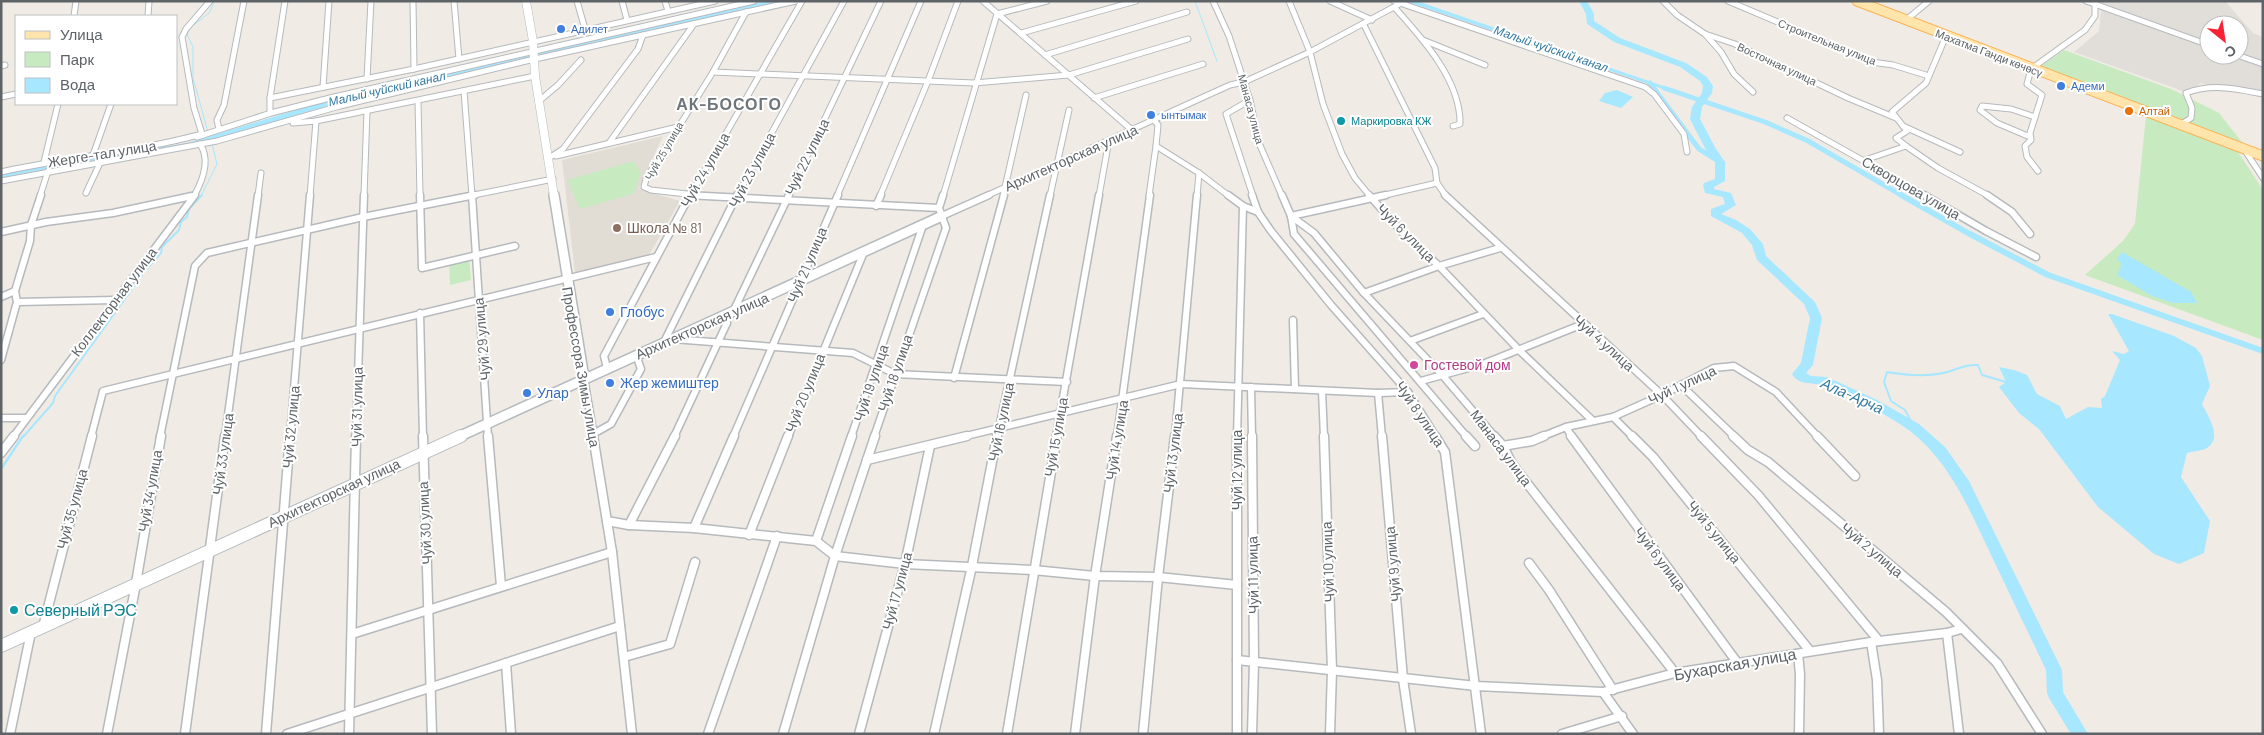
<svg xmlns="http://www.w3.org/2000/svg" width="2264" height="735" viewBox="0 0 2264 735" font-family="Barlow,sans-serif">
<style>
.industrial{fill:#e1ded9;fill-rule:evenodd}
.education{fill:#e1dcd4}
.green{fill:#c7eac0}
.water{fill:#a7e7ff}
.lines{fill:none;stroke-linecap:round;stroke-linejoin:round}
.stream-far2{stroke:#a7e7ff;stroke-width:1}
.stream-far1{stroke:#a7e7ff;stroke-width:2}
.stream{stroke:#a7e7ff;stroke-width:2.5}
.canal-far1{stroke:#a7e7ff;stroke-width:5}
.canal{stroke:#a7e7ff;stroke-width:6}
.river{fill:#a7e7ff;fill-rule:evenodd}
.street-far2-casing{stroke:#b6b9bd;stroke-width:7}
.street-far1-casing{stroke:#b6b9bd;stroke-width:9}
.street-casing{stroke:#b6b9bd;stroke-width:11}
.secondary-far2-casing{stroke:#b4babe;stroke-width:9}
.secondary-far1-casing{stroke:#b4babe;stroke-width:12}
.secondary-casing{stroke:#b4babe;stroke-width:14}
.primary-casing{stroke:#fdb152;stroke-width:11}
.street-far2{stroke:#fff;stroke-width:5}
.street-far1{stroke:#fff;stroke-width:6}
.street{stroke:#fff;stroke-width:8}
.secondary-far2{stroke:#fff;stroke-width:8}
.secondary-far1{stroke:#fff;stroke-width:9}
.secondary{stroke:#fff;stroke-width:12}
.primary{stroke:#ffe4ac;stroke-width:9}
.shop-dot{fill:#3f7fe0;stroke:#fff;stroke-width:2}
.food-dot{fill:#e8710a;stroke:#fff;stroke-width:2}
.culture-dot{fill:#0f9aa8;stroke:#fff;stroke-width:2}
.education-dot{fill:#8d6e63;stroke:#fff;stroke-width:2}
.hotel-dot{fill:#d1479c;stroke:#fff;stroke-width:2}
.labels{text-anchor:middle;stroke-width:4;stroke-linejoin:round;paint-order:stroke}
.far-shop-label{font-size:11px;fill:#366cbe;stroke:#fff;text-anchor:start}
.far-street-label{font-size:11px;fill:#5d6367;stroke:#fff}
.far-food-label{font-size:11px;fill:#c56008;stroke:#fff;text-anchor:start}
.far-culture-label{font-size:11px;fill:#0d838f;stroke:#fff;text-anchor:start}
.far-water-label{font-size:12px;font-style:italic;fill:#33789f;stroke:#fff}
.street-label{font-size:14px;fill:#5d6367;stroke:#fff}
.education-label{font-size:14px;fill:#785e54;stroke:#fff;text-anchor:start}
.shop-label{font-size:14px;fill:#366cbe;stroke:#fff;text-anchor:start}
.hotel-label{font-size:14px;fill:#b23c85;stroke:#fff;text-anchor:start}
.water-label{font-size:15px;font-style:italic;fill:#33789f;stroke:#fff}
.far-district-label{font-size:16px;font-weight:bold;letter-spacing:1px;fill:#6e7579;stroke:#fff}
.near-culture-label{font-size:16px;fill:#0d838f;stroke:#fff;text-anchor:start}
.near-street-label{font-size:16px;fill:#5d6367;stroke:#fff}
</style>
<rect width="100%" height="100%" fill="#f0ece5"/>
<path class="industrial" d="M2102,1h123l28,32 10,4v59l-63,-13 -9,11 -117,-42 25,-21zM2209,25h30v30h-30z"/>
<path class="education" d="M663,136l-24,53 41,12 -31,54 -74,18 -13,-113z"/>
<g class="green">
<path d="M2064,50l107,39 48,24 26,33 -208,-77z"/>
<path d="M2146,116l92,36 25,38v150l-178,-65 38,-34 12,-17z"/>
<path d="M634,161l7,13 -8,20 -53,15 -13,-29z"/>
<path d="M469,258l2,22 -21,5 -1,-22z"/>
</g>
<g class="water">
<path d="M766,1h16c-150,34 -302,66 -451,104 -40,11 -80,26 -120,35 -69,15 -140,23 -210,38v-3l42,-9 144,-23 129,-39 274,-64z"/>
<path d="M1405,1h12l255,88 -6,1z"/>
<path d="M1617,90l16,7 -12,11 -22,-7 6,-8z"/>
<path d="M2122,252l69,40 6,11h-24l-21,-7 -35,-21 5,-11 -5,-5z"/>
<path d="M2108,314h4l62,22 22,12 6,8 8,30 -8,18c6,12 21,34 5,44 -5,3 -14,3 -20,5l-6,24 29,44 -6,32 -25,11 -25,-10 -56,-47 -59,-78 -20,-16 -20,-26 7,-5 -7,-15 15,3 13,5 10,19 23,12 6,13 22,-12 14,1 -1,-9 4,-3 15,-36 -8,-9 12,3 5,-3z"/>
</g>
<g class="lines">
<g class="stream-far2">
<path d="M1195,1l22,60"/>
<path d="M208,132l-15,-54v-31l-6,-13 4,-7 18,-14 6,-12"/>
<path d="M201,196l16,-32 -5,-20"/>
</g>
<g class="stream-far1">
<path d="M1914,427l-9,-17 -14,-9 -7,-19 3,-10c18,3 38,5 56,1 14,-3 21,-9 35,-8l4,10 24,7"/>
<path d="M23,437l30,-34 2,-7 90,-125 16,-18 1,-6 17,-17 2,-8 6,-5 2,-8 13,-14"/>
</g>
<path class="stream" d="M1,469l22,-33"/>
<g class="canal-far1">
<path d="M1650,83l49,66 21,13"/>
<path d="M1664,88l101,34 43,19 95,55"/>
</g>
<path class="canal" d="M1901,195l67,38 80,42 215,76"/>
<path class="river" d="M1579,1h8l7,13v7l26,17 66,25 21,14 6,9 -1,7 -10,14 -2,12 16,30 9,13v19l-11,6v2l17,4 5,12 -15,9 15,6 14,9 13,15 3,12 49,46 7,16 -9,47 -7,8 5,3 16,1 50,23 42,24 26,23 24,34 93,189 1,22 25,42h-17l-22,-36 -2,-5 -1,-23c-18,-38 -36,-75 -54,-113 -22,-46 -41,-94 -82,-126 -17,-13 -67,-40 -88,-46 -10,-3 -23,1 -30,-11l9,-11 9,-45 -6,-14 -47,-44 -5,-15 -10,-12 -31,-17v-7l14,-5 -2,-7 -18,-4 -2,-8 1,-2 11,-4v-17l-9,-12 -16,-31 2,-12 10,-14 1,-7 -3,-5 -20,-14 -66,-25 -27,-18 -1,-10z"/>
<defs>
<g id="street-far2">
<path d="M413,1l1,68"/>
<path d="M454,1l5,58"/>
<path d="M577,1l8,28"/>
<path d="M622,1l5,19"/>
<path d="M665,1l3,10"/>
<path d="M983,1l149,129"/>
<path d="M1213,1l16,35 21,64 9,43 23,53"/>
<path d="M1289,1l21,51 13,52 19,50 13,24 15,18"/>
<path d="M1330,1l42,19"/>
<path d="M1394,1l251,86 9,7 30,40 3,18"/>
<path d="M1663,1l14,14 28,19 30,10 113,54 48,20"/>
<path d="M1728,1l144,61 21,3 36,11"/>
<path d="M2086,1l123,44"/>
<path d="M1395,8c28,31 66,73 65,116l-7,2"/>
<path d="M74,16l2,-15"/>
<path d="M148,16l1,-15"/>
<path d="M1906,20l23,-19"/>
<path d="M1364,25l71,143 2,15 9,13"/>
<path d="M1021,33l115,-32"/>
<path d="M1705,34l16,18 13,22 19,18"/>
<path d="M1423,40l62,25"/>
<path d="M1045,55l142,-43"/>
<path d="M2237,55l26,9"/>
<path d="M1,66l4,-1"/>
<path d="M713,72l261,11 95,-8 119,-36"/>
<path d="M367,79l4,-78"/>
<path d="M323,87l6,-86"/>
<path d="M464,91l8,105"/>
<path d="M1,97l15,-3"/>
<path d="M270,98l144,-29 301,-68"/>
<path d="M1094,98l109,-34"/>
<path d="M1250,100l-24,14 27,82"/>
<path d="M418,101l2,95"/>
<path d="M539,101l19,-16 23,-25"/>
<path d="M270,113v-15l15,-97"/>
<path d="M1787,118l139,78"/>
<path d="M1154,120l4,5 -2,21 43,27 30,23"/>
<path d="M293,123l23,-2 219,-45"/>
<path d="M2180,125l11,-7 1,-10 -6,-15c26,-10 51,-4 77,1"/>
<path d="M1903,126l57,26"/>
<path d="M219,129l-2,-9 7,-15 20,-104"/>
<path d="M197,137l74,-24 63,-16 420,-96"/>
<path d="M2030,137l-33,-14 -17,-13 2,-4 29,3 24,8"/>
<path d="M609,143l85,-119"/>
<path d="M1906,146l32,22 51,28"/>
<path d="M2244,149l19,29"/>
<path d="M93,155l18,-51"/>
<path d="M556,156l122,-29"/>
<path d="M549,158l14,-9 75,-100 5,-14"/>
<path d="M1865,160l41,-14 -10,-8 11,-7 -15,-19 34,-29 20,-47"/>
<path d="M44,162l14,-58"/>
<path d="M2038,171l-11,-14 -2,-11 6,-6 -1,-7 12,-38 -15,-11 4,-15 54,-39 10,-14v-15"/>
<path d="M1,172c67,-15 135,-20 201,-38l-8,-26 -12,-71 4,-8 24,-28"/>
<path d="M1,181l216,-40 123,-35 186,-45 270,-60"/>
<path d="M86,193l14,-30"/>
<path d="M40,196l8,-25"/>
<path d="M194,196c9,-16 17,-36 6,-52"/>
<path d="M258,196l3,-23"/>
<path d="M310,196l6,-75"/>
<path d="M364,196l3,-85"/>
<path d="M469,196l84,-17"/>
<path d="M690,196l112,-195"/>
<path d="M705,196l-54,-6 -7,-3 2,-8 67,-107 33,-60"/>
<path d="M737,196l107,-195"/>
<path d="M788,196l93,-195"/>
<path d="M837,196l84,-195"/>
<path d="M880,196l48,-115 30,-80"/>
<path d="M943,196l54,-182 50,-13"/>
<path d="M986,196l244,-111 14,-3 66,-30 95,-51"/>
<path d="M1003,196l23,-101"/>
<path d="M1050,196l19,-86"/>
<path d="M1099,196l10,-56"/>
<path d="M1149,196l7,-50"/>
<path d="M1197,196l2,-23"/>
<path d="M1381,196l56,-13"/>
</g>
<g id="street-far1">
<path d="M420,195l2,73 93,-22"/>
<path d="M472,195l16,242"/>
<path d="M686,195l253,13"/>
<path d="M1228,195l15,11 15,6"/>
<path d="M1252,195l6,17 13,19 60,74 77,87 28,45"/>
<path d="M1282,195l9,21 3,18 173,203"/>
<path d="M1369,195l33,37 37,34 80,84 73,70"/>
<path d="M1445,195l217,200 40,42"/>
<path d="M1924,195l62,36 50,26"/>
<path d="M1987,195l25,17 18,22"/>
<path d="M876,206l5,-11"/>
<path d="M942,216l47,-21"/>
<path d="M1291,216l23,17 50,60 80,84 51,60"/>
<path d="M1291,216l95,-21"/>
<path d="M1,232l45,-10 67,-9 79,-17"/>
<path d="M1364,293l75,-27 61,-18"/>
<path d="M1,297l14,-6"/>
<path d="M17,302l98,-2"/>
<path d="M733,312l56,-117"/>
<path d="M420,313l3,124"/>
<path d="M1293,320l2,69"/>
<path d="M673,339l180,14 42,21 172,8"/>
<path d="M1410,341l73,-27"/>
<path d="M664,342l73,-147"/>
<path d="M1,360l16,-58 -2,-11 15,-50 1,-16 10,-30"/>
<path d="M607,368l-3,-12 86,-161"/>
<path d="M584,378l10,59"/>
<path d="M954,378l50,-183"/>
<path d="M1421,381l62,-17 100,-40"/>
<path d="M1681,385l54,52"/>
<path d="M1251,387l1,50"/>
<path d="M1322,391l2,46"/>
<path d="M1378,393l4,44"/>
<path d="M1613,417l20,20"/>
<path d="M1,418h26"/>
<path d="M1566,427l6,10"/>
<path d="M593,434l18,-10 30,-55 -5,-14"/>
<path d="M13,437l182,-242"/>
<path d="M91,437l12,-46 553,-134"/>
<path d="M160,437l35,-171 12,-13 156,-36 112,-22"/>
<path d="M225,437l33,-242"/>
<path d="M290,437l20,-242"/>
<path d="M356,437l8,-242"/>
<path d="M674,437l53,-114"/>
<path d="M733,437l105,-242"/>
<path d="M788,437l76,-185"/>
<path d="M851,437l72,-212"/>
<path d="M874,437l72,-209 -7,-20 4,-13"/>
<path d="M962,437l219,-53 197,9 30,-1"/>
<path d="M997,437l53,-242"/>
<path d="M1056,437l43,-242"/>
<path d="M1117,437l33,-242"/>
<path d="M1175,437l22,-242"/>
<path d="M1237,437l6,-231"/>
<path d="M1541,437l25,-10 47,-10 49,-22 52,-27 20,-2 42,26 42,45"/>
</g>
<g id="street">
<path d="M423,436l9,298"/>
<path d="M488,436l13,150"/>
<path d="M593,436l19,116 20,182"/>
<path d="M1237,436v298"/>
<path d="M1252,436l2,226 -2,72"/>
<path d="M1324,436l8,234 -2,64"/>
<path d="M1382,436l21,243 8,55"/>
<path d="M1435,436l10,16 36,282"/>
<path d="M1466,436l9,10"/>
<path d="M1494,436l9,10 9,18 163,209"/>
<path d="M1571,436l168,229"/>
<path d="M1632,436l21,21 157,194"/>
<path d="M1701,436l57,59 121,146"/>
<path d="M1733,436l15,14 20,12 178,150 51,51 45,71"/>
<path d="M1817,436l38,40"/>
<path d="M1503,446l29,-5 12,-5"/>
<path d="M1,453l13,-17"/>
<path d="M867,460l100,-24"/>
<path d="M607,521l22,4 65,3 122,13 19,15 70,8 128,6 62,6 63,1 79,8"/>
<path d="M629,525l46,-89"/>
<path d="M694,528l40,-92"/>
<path d="M749,535l39,-99"/>
<path d="M816,541l36,-105"/>
<path d="M1529,563l20,27 64,100"/>
<path d="M43,627l49,-191"/>
<path d="M1947,633l12,101"/>
<path d="M352,634l260,-82"/>
<path d="M1871,642l6,38 2,54"/>
<path d="M1798,654l2,20 -1,60"/>
<path d="M624,657l46,-13 25,-82"/>
<path d="M1237,660l239,26 127,6"/>
<path d="M506,663l5,71"/>
<path d="M10,734l21,-102"/>
<path d="M107,734l28,-145 26,-153"/>
<path d="M185,734l40,-298"/>
<path d="M266,734l24,-298"/>
<path d="M287,734l333,-108"/>
<path d="M349,734l7,-298"/>
<path d="M708,734l69,-198"/>
<path d="M783,734l52,-178 40,-120"/>
<path d="M859,734l46,-170 25,-118"/>
<path d="M934,734l38,-168 25,-130"/>
<path d="M1007,734l50,-298"/>
<path d="M1075,734l20,-158 22,-140"/>
<path d="M1143,734l15,-157 17,-141"/>
<path d="M1562,734l60,-18"/>
<path d="M1633,734l-30,-42 72,-19 196,-31 76,-9 14,-4"/>
</g>
<path id="secondary-far2" d="M526,1l7,40 2,35 19,120"/>
<g id="secondary-far1">
<path d="M554,195l30,183"/>
<path d="M458,437l484,-221"/>
</g>
<path id="secondary" d="M1,646l460,-210"/>
<path id="primary" d="M1857,1l406,155"/>
</defs>
<use href="#street-far2" class="street-far2-casing"/>
<use href="#street-far1" class="street-far1-casing"/>
<use href="#street" class="street-casing"/>
<use href="#secondary-far2" class="secondary-far2-casing"/>
<use href="#secondary-far1" class="secondary-far1-casing"/>
<use href="#secondary" class="secondary-casing"/>
<use href="#primary" class="primary-casing"/>
<use href="#street-far2" class="street-far2"/>
<use href="#street-far1" class="street-far1"/>
<use href="#street" class="street"/>
<use href="#secondary-far2" class="secondary-far2"/>
<use href="#secondary-far1" class="secondary-far1"/>
<use href="#secondary" class="secondary"/>
<use href="#primary" class="primary"/>
</g>
<g class="shop-dot">
<circle cx="561" cy="29" r="5"/>
<circle cx="2061" cy="86" r="5"/>
<circle cx="1151" cy="115" r="5"/>
<circle cx="610" cy="312" r="5"/>
<circle cx="610" cy="383" r="5"/>
<circle cx="527" cy="393" r="5"/>
</g>
<circle class="food-dot" cx="2129" cy="111" r="5"/>
<g class="culture-dot">
<circle cx="1341" cy="121" r="5"/>
<circle cx="14" cy="610" r="5"/>
</g>
<circle class="education-dot" cx="617" cy="228" r="5"/>
<circle class="hotel-dot" cx="1414" cy="365" r="5"/>
<g class="labels">
<g class="far-shop-label">
<text x="571" y="33">Адилет</text>
<text x="2071" y="90">Адеми</text>
<text x="1161" y="119">ынтымак</text>
</g>
<g class="far-street-label">
<text transform="translate(1827 42) rotate(22)" y="4">Строительная улица</text>
<text transform="translate(1989 53) rotate(21)" y="4">Махатма Ганди көчөсү</text>
<text transform="translate(1777 64) rotate(25)" y="4">Восточная улица</text>
<text transform="translate(1251 109) rotate(75)" y="4">Манаса улица</text>
<text transform="translate(664 151) rotate(-60)" y="4">Чуй 25 улица</text>
</g>
<g class="far-food-label">
<text x="2139" y="115">Алтай</text>
</g>
<g class="far-culture-label">
<text x="1351" y="125">Маркировка КЖ</text>
</g>
<g class="far-water-label">
<text transform="translate(1551 49) rotate(19)" y="4">Малый чуйский канал</text>
<text transform="translate(387 89) rotate(-13)" y="4">Малый чуйский канал</text>
</g>
<g class="street-label">
<text transform="translate(102 154) rotate(-9)" y="5">Жерге-тал улица</text>
<text transform="translate(807 157) rotate(-64)" y="5">Чуй 22 улица</text>
<text transform="translate(1071 158) rotate(-24)" y="5">Архитекторская улица</text>
<text transform="translate(705 170) rotate(-60)" y="5">Чуй 24 улица</text>
<text transform="translate(752 170) rotate(-62)" y="5">Чуй 23 улица</text>
<text transform="translate(1911 188) rotate(30)" y="5">Скворцова улица</text>
<text transform="translate(1406 233) rotate(45)" y="5">Чуй 6 улица</text>
<text transform="translate(807 265) rotate(-67)" y="5">Чуй 21 улица</text>
<text transform="translate(114 302) rotate(-53)" y="5">Коллекторная улица</text>
<text transform="translate(702 326) rotate(-24)" y="5">Архитекторская улица</text>
<text transform="translate(482 339) rotate(-95)" y="5">Чуй 29 улица</text>
<text transform="translate(1604 343) rotate(42)" y="5">Чуй 4 улица</text>
<text transform="translate(581 367) rotate(80)" y="5">Профессора Зимы улица</text>
<text transform="translate(895 373) rotate(-71)" y="5">Чуй 18 улица</text>
<text transform="translate(871 383) rotate(-71)" y="5">Чуй 19 улица</text>
<text transform="translate(1682 385) rotate(-25)" y="5">Чуй 1 улица</text>
<text transform="translate(805 393) rotate(-68)" y="5">Чуй 20 улица</text>
<text transform="translate(357 407) rotate(-89)" y="5">Чуй 31 улица</text>
<text transform="translate(1420 414) rotate(56)" y="5">Чуй 8 улица</text>
<text transform="translate(1001 422) rotate(-78)" y="5">Чуй 16 улица</text>
<text transform="translate(291 427) rotate(-85)" y="5">Чуй 32 улица</text>
<text transform="translate(1056 437) rotate(-80)" y="5">Чуй 15 улица</text>
<text transform="translate(1117 440) rotate(-81)" y="5">Чуй 14 улица</text>
<text transform="translate(1501 448) rotate(53)" y="5">Манаса улица</text>
<text transform="translate(1173 453) rotate(-83)" y="5">Чуй 13 улица</text>
<text transform="translate(223 454) rotate(-82)" y="5">Чуй 33 улица</text>
<text transform="translate(1237 470) rotate(-90)" y="5">Чуй 12 улица</text>
<text transform="translate(150 491) rotate(-80)" y="5">Чуй 34 улица</text>
<text transform="translate(334 493) rotate(-25)" y="5">Архитекторская улица</text>
<text transform="translate(72 509) rotate(-75)" y="5">Чуй 35 улица</text>
<text transform="translate(425 523) rotate(-93)" y="5">Чуй 30 улица</text>
<text transform="translate(1714 532) rotate(51)" y="5">Чуй 5 улица</text>
<text transform="translate(1872 550) rotate(40)" y="5">Чуй 2 улица</text>
<text transform="translate(1660 559) rotate(53)" y="5">Чуй 6 улица</text>
<text transform="translate(1328 562) rotate(-92)" y="5">Чуй 10 улица</text>
<text transform="translate(1393 564) rotate(-95)" y="5">Чуй 9 улица</text>
<text transform="translate(1253 575) rotate(-91)" y="5">Чуй 11 улица</text>
<text transform="translate(897 591) rotate(-75)" y="5">Чуй 17 улица</text>
</g>
<g class="education-label">
<text x="627" y="233">Школа № 81</text>
</g>
<g class="shop-label">
<text x="620" y="317">Глобус</text>
<text x="620" y="388">Жер жемиштер</text>
<text x="537" y="398">Улар</text>
</g>
<g class="hotel-label">
<text x="1424" y="370">Гостевой дом</text>
</g>
<g class="water-label">
<text transform="translate(1852 396) rotate(24)" y="5">Ала-Арча</text>
</g>
<g class="far-district-label">
<text x="729" y="110">АК-БОСОГО</text>
</g>
<g class="near-culture-label">
<text x="24" y="616">Северный РЭС</text>
</g>
<g class="near-street-label">
<text transform="translate(1735 664) rotate(-10)" y="6">Бухарская улица</text>
</g>
</g>
<rect width="2264" height="735" fill="none" stroke="#5d6367" stroke-width="5"/>
<rect x="15" y="15" width="162" height="90" fill="#ffffff" stroke="#bec1c2"/>
<rect x="25" y="31" width="25" height="8" fill="#ffe4ac" stroke="#bec1c2"/>
<text x="60" y="40" font-size="15" fill="#5d6367">Улица</text>
<rect x="25" y="52" width="25" height="15" fill="#c7eac0" stroke="#bec1c2"/>
<text x="60" y="65" font-size="15" fill="#5d6367">Парк</text>
<rect x="25" y="78" width="25" height="15" fill="#a7e7ff" stroke="#bec1c2"/>
<text x="60" y="90" font-size="15" fill="#5d6367">Вода</text>
<g transform="translate(2224 40) rotate(150)"><circle r="24" fill="#ffffff" stroke="#bec1c2"/>
<path d="M0-4L9 19L0 12L-9 19Z" fill="#f82436"/>
<text y="-8" font-size="14" font-weight="bold" text-anchor="middle" fill="#5d6367">С</text>
</g>
</svg>
